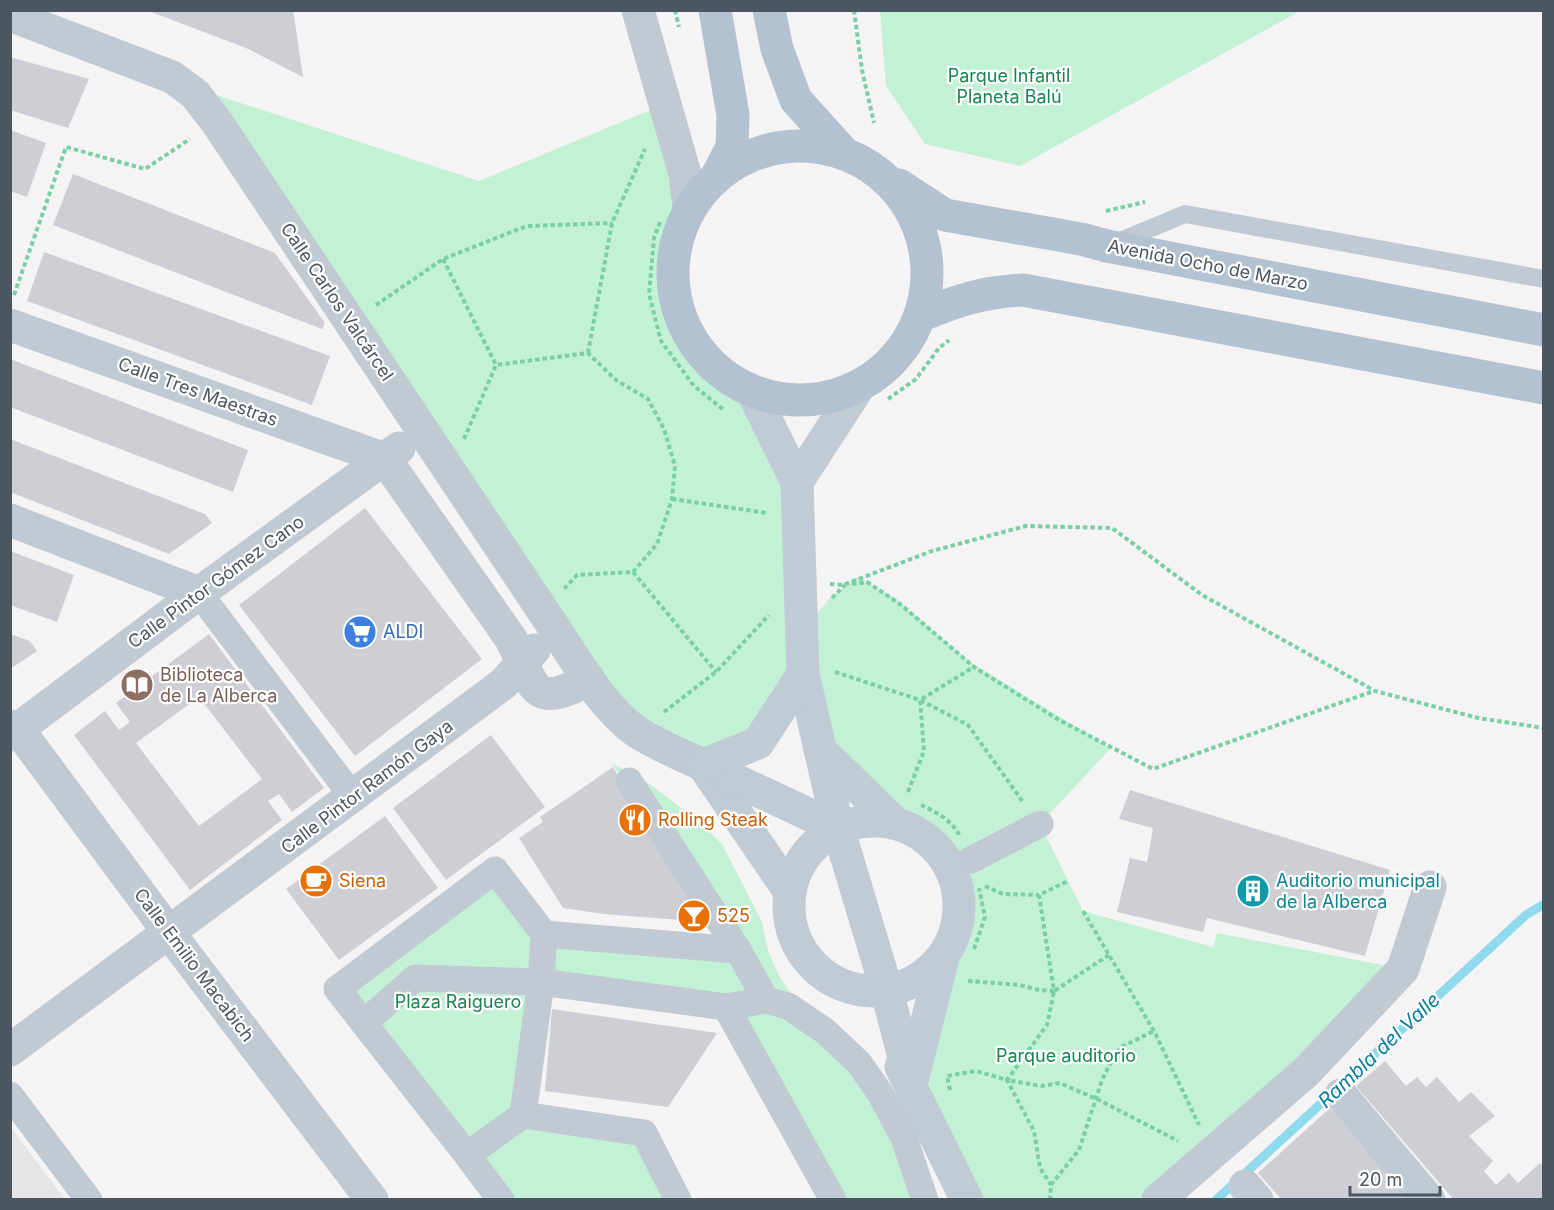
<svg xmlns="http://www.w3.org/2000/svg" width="1554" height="1210" viewBox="0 0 1554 1210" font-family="Inter,sans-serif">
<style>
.education{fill:#e6e4e5}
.green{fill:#c3f1d5}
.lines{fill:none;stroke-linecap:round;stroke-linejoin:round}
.stream{stroke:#90daee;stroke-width:9}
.building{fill:#cdcfd5;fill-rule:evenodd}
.path{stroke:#7ad0a6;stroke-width:4;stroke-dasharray:4.5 3;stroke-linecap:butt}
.service{stroke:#c1cad2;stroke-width:18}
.pedestrian{stroke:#c1cad2;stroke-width:27}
.minor{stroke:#c1cad2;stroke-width:33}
.secondary{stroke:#c1cbd6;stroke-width:33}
.primary{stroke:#b3c2d1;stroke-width:33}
.labels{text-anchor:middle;stroke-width:4.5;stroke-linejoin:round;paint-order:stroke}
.park-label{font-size:18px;fill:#17864f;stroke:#fff}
.street-label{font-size:18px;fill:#4a5661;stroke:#fff}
.shop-label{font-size:18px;fill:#366cbe;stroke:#fff;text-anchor:start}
.education-label{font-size:18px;fill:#785e54;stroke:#fff;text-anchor:start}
.food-label{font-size:18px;fill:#c56008;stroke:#fff;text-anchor:start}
.culture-label{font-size:18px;fill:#0d838f;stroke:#fff;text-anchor:start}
.water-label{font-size:20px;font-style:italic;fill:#0c7c9b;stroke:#fff}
</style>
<rect width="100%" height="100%" fill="#f5f3f3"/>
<path class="education" d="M10,1128h1l54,71h-54z"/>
<g class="green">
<path d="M880,11v-1l420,1 -280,155 -95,-22 -39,-58z"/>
<path d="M186,85l293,96 186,-77 24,103 -17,48 2,45 17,41 29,33 34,21 43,87 6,150 26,-33 28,-22 38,21 75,64 141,86 -71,76 43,87 130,36 4,-14 186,36 -245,230h-191l-56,-114 32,-127 13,-27 4,-30 -4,-20 -13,-26 -22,-21 -27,-12 -74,-72 -17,-76 -45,69 -55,22 -65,-32z"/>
<path d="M612,763l36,20 43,32 31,29 40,78 6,29 10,23 18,27 39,27 99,171h-111l-106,-183 -170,-21 -12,120 111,17 38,67h-186l-165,-213 166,-128 51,73 176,16z"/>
</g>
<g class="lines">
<path class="stream" d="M1216,1200l310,-285 18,-11"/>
</g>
<g class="building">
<path d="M146,10h147l10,67 -57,-29z"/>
<path d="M10,57l79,22 -21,49 -58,-18z"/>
<path d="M10,130l36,13 -19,54 -17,-6z"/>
<path d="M73,174l202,79 50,70 -3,6 -269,-104z"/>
<path d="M44,252l286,104 -18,49 -285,-104z"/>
<path d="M10,359l238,91 -15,42 -223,-85z"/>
<path d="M10,439l195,75 7,9 -43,31 -159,-62z"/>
<path d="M365,508l117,151 -127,97 -116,-151z"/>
<path d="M10,551l64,24 -17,47 -47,-17z"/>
<path d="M10,634l20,7 7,10 -27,18z"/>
<path d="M209,634l115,154 -32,24 -13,-18 -11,7 14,19 -92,70 -116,-155 31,-24 14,19 11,-8 -14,-19zM199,697l63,82 -63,47 -63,-83z"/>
<path d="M491,735l54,72 -99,73 -53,-72z"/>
<path d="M613,767l56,97 37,58 -102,-8 -41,-6 -44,-70 24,-16 -3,-5z"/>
<path d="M1130,790l260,80 -25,86 -158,-38 -4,14 -86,-20 13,-54 17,4 6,-34 -34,-9z"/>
<path d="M385,816l53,72 -99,72 -53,-71z"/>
<path d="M552,1009l165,24 -49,74 -123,-16z"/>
<path d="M1385,1061l21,25 11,-9 9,10 11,-10 22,25 12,-10 24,24 -26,20 24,25 -9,10 12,14 13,-12 9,10 22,-20 4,4v33h-90l-98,-114z"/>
<path d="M1330,1108l81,92h-129l-24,-27z"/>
</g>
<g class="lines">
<g class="path">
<path d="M675,10l4,17"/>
<path d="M854,10l8,60 12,53"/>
<path d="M1106,211l39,-9"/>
<path d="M660,222l-6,16 -5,56 12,47 33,45 31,25"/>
<path d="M443,259l53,106"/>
<path d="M14,295l52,-148 79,22 45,-30"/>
<path d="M376,305l67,-46 84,-33 85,-3"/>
<path d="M588,353l24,-130 33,-74"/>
<path d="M888,399l28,-20 23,-31 10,-8"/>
<path d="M464,439l32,-74 92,-12 28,27 32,19 16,30 11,37 -3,33 -15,45 -24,28 -56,3 -13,14"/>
<path d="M672,499l95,14"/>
<path d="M633,572l83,100"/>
<path d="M830,584l13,1 89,-34 94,-25 86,2 90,67 173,96 103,27 66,10"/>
<path d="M852,584l15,-2 33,22 74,63 85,53 94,49 221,-78"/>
<path d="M832,598l13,-13"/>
<path d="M835,672l85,28 48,25 55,77"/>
<path d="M664,712l52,-40 53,-57"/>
<path d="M908,792l16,-41 -4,-51 54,-33"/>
<path d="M921,805c13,6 31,15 38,30"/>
<path d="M985,886l18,8 36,1"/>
<path d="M1083,911l71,120 45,94"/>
<path d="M974,949l11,-32 -6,-29"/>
<path d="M1109,955l-55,36 -7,34 -40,55 34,6 19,-3 37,16 81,42"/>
<path d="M968,981l52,4 19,5 15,1 -15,-96 29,-14"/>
<path d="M950,1090l-3,-14 29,-5 31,9 27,51 6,37 11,17"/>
<path d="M1050,1200l1,-15 28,-35 23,-70 11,-22 8,-11 33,-16"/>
</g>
<path class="service" d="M1113,244l72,-30 359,65"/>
<g class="pedestrian">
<path d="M199,593l154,204"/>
<path d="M629,781l109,169"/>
<path d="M971,860l69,-36"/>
<path d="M766,1000l22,6 37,25 34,32 21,30 24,45 21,62"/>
<path d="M726,1007l107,193"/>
<path d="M364,1023l51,-45 126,4 185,25 40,-7 -28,-50 -194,-16"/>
<path d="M10,1095l79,105"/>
<path d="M523,1115l121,18 34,67"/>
<path d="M467,1155l-130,-166 158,-119 49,64 -3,48 -18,133 -56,40 34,45"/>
</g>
<g class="minor">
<path d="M638,10l47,164 4,33"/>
<path d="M10,15l162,62 23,17 21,27 341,511c21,32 48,78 80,100 20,13 45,23 66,33"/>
<path d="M10,325l375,134 126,180c24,46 19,73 78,40"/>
<path d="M10,520l189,73"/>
<path d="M10,726l8,3 152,205 202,266"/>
<path d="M10,735l189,-142 200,-145"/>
<path d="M10,1050l493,-366 31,-34"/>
<path d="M1341,1095l88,105"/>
<path d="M1245,1186l12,14"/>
<path d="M1158,1200l148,-128 97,-103 27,-82"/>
</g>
<g class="secondary">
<path d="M754,395l43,87 6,192 35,154 49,163 24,94"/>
<path d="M797,482l61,-94"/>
<path d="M820,750l74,72"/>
<path d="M703,765l87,127"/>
<path d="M703,765l135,63"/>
<path d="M703,765l55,-22 45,-69"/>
<circle cx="874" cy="906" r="85"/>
<path d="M901,1067l66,133"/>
<path d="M912,1081l31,-123"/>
</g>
<g class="primary">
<path d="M715,10l18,105 -1,32 -14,27"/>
<path d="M769,10l8,39 19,51 47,52"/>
<circle cx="800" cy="273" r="127"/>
<path d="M899,185l46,30 136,24 26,7 437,84"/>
<path d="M922,315c37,-15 61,-23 101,-25l521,98"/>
</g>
</g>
<defs>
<symbol id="supermarket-disc" viewBox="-11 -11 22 22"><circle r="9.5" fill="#3f7fe0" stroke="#fff"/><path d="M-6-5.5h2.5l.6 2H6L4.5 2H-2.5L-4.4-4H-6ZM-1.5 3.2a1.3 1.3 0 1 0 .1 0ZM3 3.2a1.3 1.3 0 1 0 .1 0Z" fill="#fff"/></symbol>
<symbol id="library-disc" viewBox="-11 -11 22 22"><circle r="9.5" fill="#8d6e63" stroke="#fff"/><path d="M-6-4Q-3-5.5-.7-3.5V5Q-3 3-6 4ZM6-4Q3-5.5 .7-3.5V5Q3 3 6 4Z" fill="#fff"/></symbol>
<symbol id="restaurant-disc" viewBox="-11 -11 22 22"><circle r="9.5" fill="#e8710a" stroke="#fff"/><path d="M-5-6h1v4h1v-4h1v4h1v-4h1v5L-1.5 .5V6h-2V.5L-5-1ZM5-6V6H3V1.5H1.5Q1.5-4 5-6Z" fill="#fff"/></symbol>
<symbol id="cafe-disc" viewBox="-11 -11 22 22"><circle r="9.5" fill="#e8710a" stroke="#fff"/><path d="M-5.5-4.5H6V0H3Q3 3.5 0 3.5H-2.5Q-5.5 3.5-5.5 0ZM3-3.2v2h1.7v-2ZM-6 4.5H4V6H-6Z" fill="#fff"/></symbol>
<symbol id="building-disc" viewBox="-11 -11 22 22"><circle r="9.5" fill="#0f9aa8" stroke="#fff"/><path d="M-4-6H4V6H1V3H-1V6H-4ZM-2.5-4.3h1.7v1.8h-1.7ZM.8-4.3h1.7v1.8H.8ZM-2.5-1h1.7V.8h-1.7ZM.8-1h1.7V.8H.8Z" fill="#fff"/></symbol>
<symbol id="bar-disc" viewBox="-11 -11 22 22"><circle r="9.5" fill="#e8710a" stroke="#fff"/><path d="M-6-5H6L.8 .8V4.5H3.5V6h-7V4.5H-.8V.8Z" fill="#fff"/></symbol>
</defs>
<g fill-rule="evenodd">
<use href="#supermarket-disc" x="341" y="613" width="38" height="38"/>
<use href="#library-disc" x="118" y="666" width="38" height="38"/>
<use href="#restaurant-disc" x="616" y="801" width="38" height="38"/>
<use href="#cafe-disc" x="297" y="862" width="38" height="38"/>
<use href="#building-disc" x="1234" y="872" width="38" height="38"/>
<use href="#bar-disc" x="675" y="897" width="38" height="38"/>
</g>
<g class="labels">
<g class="park-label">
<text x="1009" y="82">Parque Infantil<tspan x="1009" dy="21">Planeta Balú</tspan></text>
<text x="458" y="1008">Plaza Raiguero</text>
<text x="1066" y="1062">Parque auditorio</text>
</g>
<g class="street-label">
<text transform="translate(1208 265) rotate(11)" y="6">Avenida Ocho de Marzo</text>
<text transform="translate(337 302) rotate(56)" y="6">Calle Carlos Valcárcel</text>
<text transform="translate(198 392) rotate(20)" y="6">Calle Tres Maestras</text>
<text transform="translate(216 582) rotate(-36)" y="6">Calle Pintor Gómez Cano</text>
<text transform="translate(367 787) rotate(-37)" y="6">Calle Pintor Ramón Gaya</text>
<text transform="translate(194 965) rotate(53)" y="6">Calle Emilio Macabich</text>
</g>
<g class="shop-label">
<text x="383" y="638">ALDI</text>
</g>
<g class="education-label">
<text x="160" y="681">Biblioteca<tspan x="160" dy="21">de La Alberca</tspan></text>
</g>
<g class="food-label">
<text x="658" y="826">Rolling Steak</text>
<text x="339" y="887">Siena</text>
<text x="717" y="922">525</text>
</g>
<g class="culture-label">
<text x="1276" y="887">Auditorio municipal<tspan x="1276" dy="21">de la Alberca</tspan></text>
</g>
<g class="water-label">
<text transform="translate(1379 1050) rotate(-43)" y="7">Rambla del Valle</text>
</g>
</g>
<rect width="1554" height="1210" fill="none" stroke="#4a5661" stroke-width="24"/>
<path d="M1350 1186v9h90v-9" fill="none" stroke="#4a5661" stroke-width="3"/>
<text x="1359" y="1186" font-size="18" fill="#4a5661" stroke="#ffffff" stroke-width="4.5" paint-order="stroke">20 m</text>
</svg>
